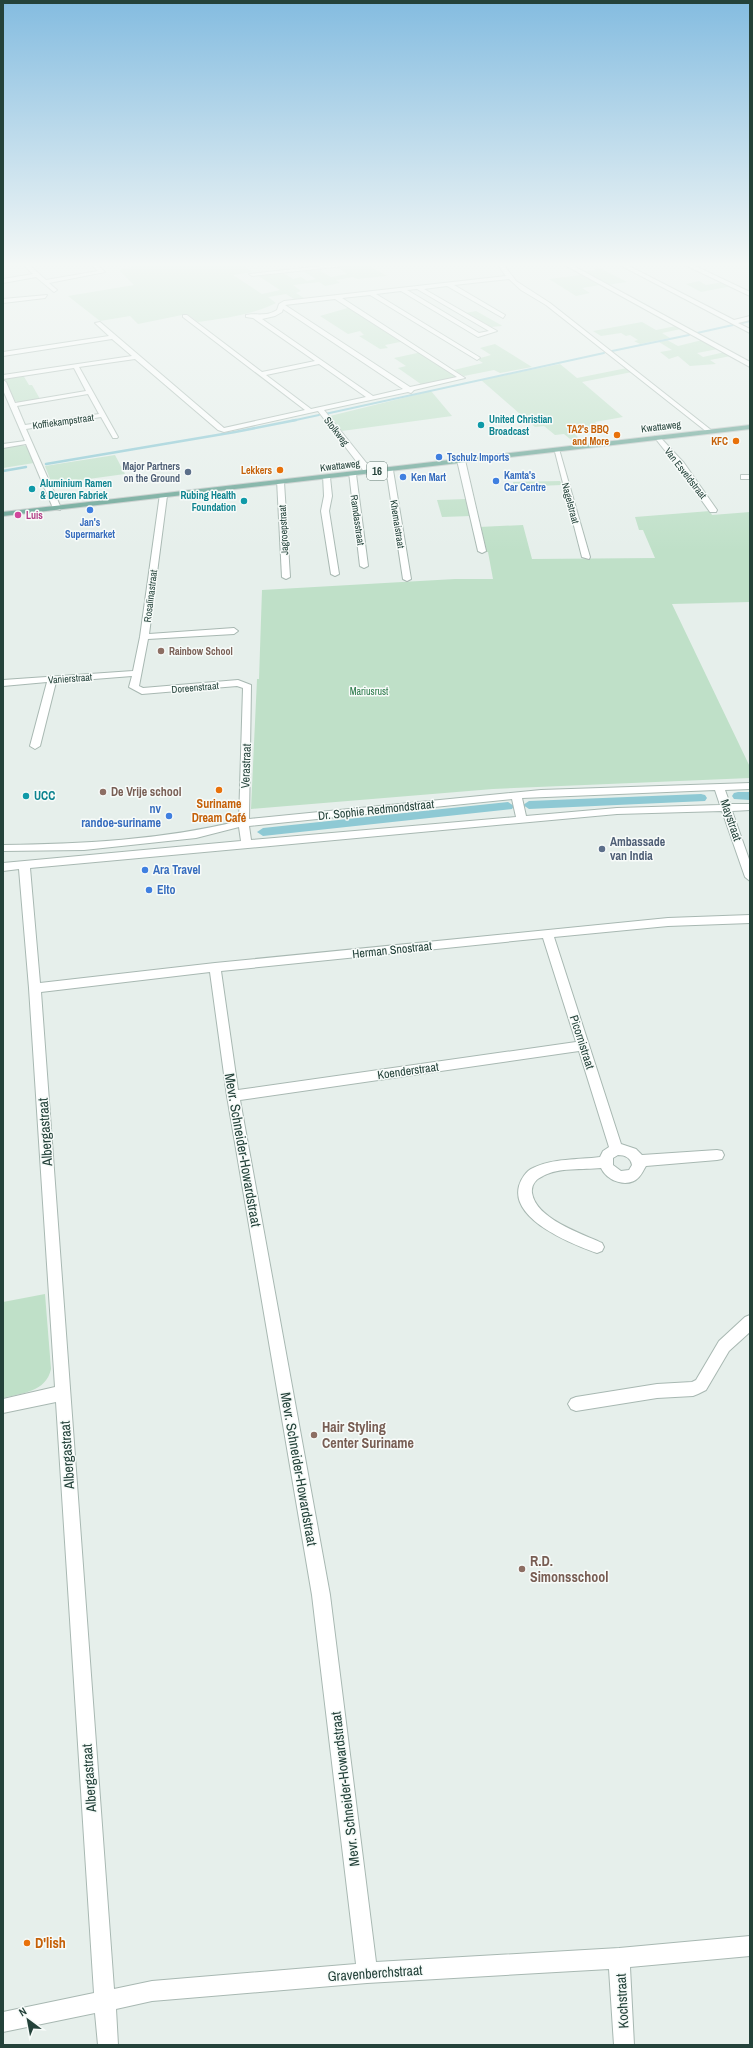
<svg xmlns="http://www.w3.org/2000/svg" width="753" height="2048" viewBox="0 0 753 2048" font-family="'Archivo Narrow',sans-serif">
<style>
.green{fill:#bfe0c8}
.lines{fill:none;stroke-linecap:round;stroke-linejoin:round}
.stream-far1{stroke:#8ec9d4;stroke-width:2}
.stream{stroke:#8ec9d4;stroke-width:2.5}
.canal{fill:#8ec9d4;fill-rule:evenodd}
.minor-casing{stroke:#a8b8b2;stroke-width:2}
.major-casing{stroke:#c2cac8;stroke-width:2}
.minor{fill:#fff;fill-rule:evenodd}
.major{fill:#6aa596;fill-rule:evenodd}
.culture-dot{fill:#0f9aa8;stroke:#f7fbf9;stroke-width:1.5}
.food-dot{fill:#e8710a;stroke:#f7fbf9;stroke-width:1.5}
.shop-dot{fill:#3f7fe0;stroke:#f7fbf9;stroke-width:1.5}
.service-dot{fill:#5c6f8a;stroke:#f7fbf9;stroke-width:1.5}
.hotel-dot{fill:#d1479c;stroke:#f7fbf9;stroke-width:1.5}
.education-dot{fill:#8d6e63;stroke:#f7fbf9;stroke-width:1.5}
.labels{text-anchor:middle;stroke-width:3;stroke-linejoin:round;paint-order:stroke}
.far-culture-label{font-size:10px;font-weight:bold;fill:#0d838f;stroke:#f7fbf9;text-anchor:start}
.far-street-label{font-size:10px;fill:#24423a;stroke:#f7fbf9}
.far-food-label{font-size:10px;font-weight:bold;fill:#c56008;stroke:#f7fbf9;text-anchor:end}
.far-shop-label{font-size:10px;font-weight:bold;fill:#366cbe;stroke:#f7fbf9;text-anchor:start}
.far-service-label{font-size:10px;font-weight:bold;fill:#4e5e75;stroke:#f7fbf9;text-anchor:end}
.far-hotel-label{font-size:10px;font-weight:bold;fill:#b23c85;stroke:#f7fbf9;text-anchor:start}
.far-education-label{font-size:10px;font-weight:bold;fill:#785e54;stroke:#f7fbf9;text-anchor:start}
.far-park-label{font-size:10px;fill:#2d7a4b;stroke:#f7fbf9}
.shield{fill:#f7fbf9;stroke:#637a73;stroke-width:1}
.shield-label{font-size:11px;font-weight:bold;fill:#24423a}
.street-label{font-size:12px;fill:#24423a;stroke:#f7fbf9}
.education-label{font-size:12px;font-weight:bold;fill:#785e54;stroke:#f7fbf9;text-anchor:start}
.culture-label{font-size:12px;font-weight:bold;fill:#0d838f;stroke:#f7fbf9;text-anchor:start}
.food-label{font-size:12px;font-weight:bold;fill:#c56008;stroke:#f7fbf9}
.shop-label{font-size:12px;font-weight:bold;fill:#366cbe;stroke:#f7fbf9;text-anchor:start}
.service-label{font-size:12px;font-weight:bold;fill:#4e5e75;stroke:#f7fbf9;text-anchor:start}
.near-street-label{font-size:14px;fill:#24423a;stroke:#f7fbf9}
.near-education-label{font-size:14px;font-weight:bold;fill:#785e54;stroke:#f7fbf9;text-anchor:start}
.near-food-label{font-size:14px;font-weight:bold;fill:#c56008;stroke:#f7fbf9;text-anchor:start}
</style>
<rect width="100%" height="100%" fill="#e6efeb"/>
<g class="green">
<path d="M139,264h109l-5,1 9,7 -19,3 29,19 18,-4 -23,-15 25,-3 11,7 8,-2 6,4 9,-2 -15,-9 16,-1 14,8 16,-3 -10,-7 29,-3 21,12 -30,3 -4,-2 -17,3 4,3 -15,3 -6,-4 -26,3 8,6 -5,2 11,7 -10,1 -11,-7 -18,3 8,6c-24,12 -52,15 -78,19l-11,-8 -49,10 -8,-8 -30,5 -32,-25 66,-11 -15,-15z"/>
<path d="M598,267l29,15 -20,3 -24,-13 13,-2 -3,-2z"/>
<path d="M581,275l19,10 -18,3 8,5 -14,3 -27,-17z"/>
<path d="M699,281l7,4 17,-3 9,4 -31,6 -15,-8z"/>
<path d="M351,307l54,34 -20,4 3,3 -8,1 -21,-13 5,-1 -4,-4 -12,3 -28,-18z"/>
<path d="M476,311l25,14 1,1 -11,1 -25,-14z"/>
<path d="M642,322l14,8 20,-4 5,3 -19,4 8,5 -30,6 -6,-3 4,-1 -8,-5 -4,1 -5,-3 -20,3 -8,-5z"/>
<path d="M667,340l11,6 24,-6 16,9 -21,4 6,4 22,-5 6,4 -21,4 6,4 -26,2 -12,-10 -9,3 -9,-7 12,-2 -13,-8z"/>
<path d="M495,344l37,23 -32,6 -6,-3 -30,6 -10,-6 29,-7 -6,-4 14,-4 -11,-7z"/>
<path d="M422,352l40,26 -37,9 -27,-19 8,-2 -12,-8z"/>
<path d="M560,364l17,14 50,-10 5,4 -50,10 41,35 -28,5 6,6 -28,4 10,10 -8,1 -11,-9 -9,1 -11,-9 -9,1 -54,-47z"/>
<path d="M23,375l6,10h3l8,14 -20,4 -5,-2 -10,-22z"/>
<path d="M431,391l21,25 -110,15 -12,-15z"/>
<path d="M20,445l7,1 7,17 -31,5v-21z"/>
<path d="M115,455l10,19 -73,10 -7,-18z"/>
<path d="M560,481l2,4 -48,2 -1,-5z"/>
<path d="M466,499l5,17 -29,1 -5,-17z"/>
<path d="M710,511l2,4 38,-3v90l-78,2 78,163v11l-257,11 -242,20 6,-130h2l3,-89 193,-11h38l-5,-27h-2l-7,-25 44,-2 9,34 123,-1 -12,-28h-4l-4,-13z"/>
<path d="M45,1294l6,75c-5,23 -29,24 -48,29v-96z"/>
</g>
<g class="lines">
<g class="stream-far1">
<path d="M742,323l8,-2"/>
<path d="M697,333l36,-8"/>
<path d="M612,351l77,-16"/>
<path d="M325,414l279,-61"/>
<path d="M291,421l28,-6"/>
</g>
<g class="stream">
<path d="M46,464l189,-32 61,-12"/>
<path d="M3,471l23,-4"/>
</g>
<g class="canal">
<path d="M738,792h12v8l-16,-1 -2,-3 2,-3z"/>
<path d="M701,794l4,1 2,3 -2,3 -176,8 -6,-4 6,-4z"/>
<path d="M508,802l6,4 -2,3 -249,27 -6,-4 6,-4z"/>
</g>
<defs>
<g id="minor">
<path d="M22,264h6l18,16 52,-9 -8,-7h6l9,8 -56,11 8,7 -3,2 -18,-15 -33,6v-4l30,-5z"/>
<path d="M340,264h22l-110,12 -3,-2z"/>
<path d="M497,264h6l13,17 34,22 161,127v2h-4l-161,-127 -25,-15 -12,-11 -55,6 51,30 -2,3 -56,-32 -23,3 73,42 -19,6 -77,-46 -25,3 103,63 1,1 -3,2 -107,-65 -28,3 123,80 -51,12 -3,3 -3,-1 -84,18 48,60v4h-6l-48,-63 -94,21 -6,-2 -83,-71 -56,8 39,70 -1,1h-4l-12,-21 -75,12 35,79 -1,2 -7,-2 -27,-64 -23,4v-4l22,-3 -22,-51v-10l3,2 9,21 71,-12 -12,-23 -71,11v-4l129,-19 -20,-17 -109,17v-4l106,-16 -14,-13 5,-1 124,106 81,-18 -122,-93v-2h4l75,57 53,-11 -62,-43 -7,-1v-2c12,-2 20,2 31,-5l2,-6 5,-3 222,-25zM417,289l72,42 -10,2 -72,-43zM335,299l122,78 -47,10 -125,-82zM283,309l120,80 -30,7 -111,-77 13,-3 7,-4zM319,364l47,33 -55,12 -45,-34zM88,394l11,20 -74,11 -8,-19z"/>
<path d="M563,264h7l180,98v5z"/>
<path d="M618,264h7l109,56 16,-4v4l-12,3 12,6v4z"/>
<path d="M683,264h8l59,28v4z"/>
<path d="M47,295l-2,3 -42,5v-4z"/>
<path d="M655,436h4l25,27 33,47 -1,2h-6l-32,-45 -23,-29z"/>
<path d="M554,448l5,1 31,108 -1,2 -7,-2z"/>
<path d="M461,458l4,2 21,91 -4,2 -4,-2 -21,-91z"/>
<path d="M386,468l7,2 18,109 -4,2 -4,-2z"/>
<path d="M349,472l7,2 12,92 -4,2 -4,-2z"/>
<path d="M323,475l7,2 2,19 -3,15 10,63 -4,2 -4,-2 -10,-63 3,-15z"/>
<rect x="741" y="475" width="9" height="4"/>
<path d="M277,480l7,2 6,95 -4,2 -4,-2z"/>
<path d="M160,494l7,2 -18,138 85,-6 4,3 -4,3 -86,5 -9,47 4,2 95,-8 13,5 -2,134 292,-29 209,-7v6l-25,1 5,14h20v6l-18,1 18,51v19l-5,-4 -23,-66 -105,3 -587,54 10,115 175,-20 453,-45 82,-3v8l-82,3 -114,11 67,207 15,5 6,6 75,-5 5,1 2,4 -2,4 -5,1 -71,6c-2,3 -4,8 -7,11 -11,12 -32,4 -38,-9 -18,2 -42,-1 -58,8 -7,3 -12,9 -11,17 4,26 49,40 70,50l2,4 -2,4 -5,2c-23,-8 -87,-33 -78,-67 2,-7 7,-15 14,-18 20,-10 45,-8 67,-11l3,-6 6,-4 -30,-96 -339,49 90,495 46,367 243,-14 131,-12v20l-120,11 4,78h-20l-5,-76 -242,14 -215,18 -36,8 2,36h-20l-3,-32 -92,19v-20l91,-19 -38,-591 -53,11v-14l52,-12 -26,-399 -10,-119 -16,2v-8l238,-22 -2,-14 -43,11 -112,12 -81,1v-6c80,-1 158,-5 236,-24l4,-133 -6,-2 -95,8 -13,-7 3,-11 -76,6 -16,64 -5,3 -5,-3 17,-64 -44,4v-6l130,-9 7,-34zM715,790l5,15 -103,3 -91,8 -4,-18zM512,799l4,18 -265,23 -2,-14zM543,938l33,104 -338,48 -17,-119zM210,972l17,124 85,499 44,369 -204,17 -38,8 -73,-997zM618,1155c7,0 13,3 14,10l-3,5 -8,1 -8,-6v-7z"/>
<path d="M750,1315v17l-21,19 -23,39 -8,4 -5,2 -36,2 -81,13 -5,-2 -3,-5 3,-5 5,-2 81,-13 35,-2 4,-2 23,-39 26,-24z"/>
</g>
<path id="major" d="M750,425v4l-747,87v-4z"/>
</defs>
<use href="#minor" class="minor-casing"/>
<use href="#major" class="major-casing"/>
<use href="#minor" class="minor"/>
<use href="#major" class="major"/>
</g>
<linearGradient id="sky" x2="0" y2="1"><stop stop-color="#84bce0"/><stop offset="0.48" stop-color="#f4f8f6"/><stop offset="1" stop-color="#f4f8f6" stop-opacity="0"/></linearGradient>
<rect width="753" height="551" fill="url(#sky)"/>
<g class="culture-dot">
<circle cx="481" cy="425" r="4"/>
<circle cx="32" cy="489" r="4"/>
<circle cx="244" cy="501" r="4"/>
<circle cx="26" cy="796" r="4"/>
</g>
<g class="food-dot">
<circle cx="617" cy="435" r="4"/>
<circle cx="736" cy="441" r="4"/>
<circle cx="280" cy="470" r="4"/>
<circle cx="219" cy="790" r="4"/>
<circle cx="27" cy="1943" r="4"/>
</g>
<g class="shop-dot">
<circle cx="439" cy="457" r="4"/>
<circle cx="403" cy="477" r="4"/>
<circle cx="496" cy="481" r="4"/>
<circle cx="90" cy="510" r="4"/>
<circle cx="169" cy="816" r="4"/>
<circle cx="145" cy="870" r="4"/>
<circle cx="149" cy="890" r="4"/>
</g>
<g class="service-dot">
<circle cx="188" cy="472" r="4"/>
<circle cx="602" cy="849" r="4"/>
</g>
<circle class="hotel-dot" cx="18" cy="515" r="4"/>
<g class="education-dot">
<circle cx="161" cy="651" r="4"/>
<circle cx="103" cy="792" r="4"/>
<circle cx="314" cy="1435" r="4"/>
<circle cx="522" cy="1569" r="4"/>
</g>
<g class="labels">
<g class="far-culture-label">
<text x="489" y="423">United Christian<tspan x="489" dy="12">Broadcast</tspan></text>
<text x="40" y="487">Aluminium Ramen<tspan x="40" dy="12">&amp; Deuren Fabriek</tspan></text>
<text x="236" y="499" text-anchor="end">Rubing Health<tspan x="236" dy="12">Foundation</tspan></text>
</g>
<g class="far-street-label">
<text transform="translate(63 421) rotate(-8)" y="4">Koffiekampstraat</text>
<text transform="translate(661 426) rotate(-7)" y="4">Kwattaweg</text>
<text transform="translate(337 431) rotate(52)" y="4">Stolkweg</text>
<text transform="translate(340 465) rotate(-7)" y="4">Kwattaweg</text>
<text transform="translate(686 473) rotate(52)" y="4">Van Esveldstraat</text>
<text transform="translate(571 503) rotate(75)" y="4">Nagelstraat</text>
<text transform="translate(358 520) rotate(82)" y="4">Ramdasstraat</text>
<text transform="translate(398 524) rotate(81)" y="4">Khemaistraat</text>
<text transform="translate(283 530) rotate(-93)" y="4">Jagroepstraat</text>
<text transform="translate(150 596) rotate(-83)" y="4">Rosalinastraat</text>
<text transform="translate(70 678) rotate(-4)" y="4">Vanierstraat</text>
<text transform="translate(195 687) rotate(-5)" y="4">Doreenstraat</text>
</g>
<g class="far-food-label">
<text x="609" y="433">TA2's BBQ<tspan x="609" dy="12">and More</tspan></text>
<text x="728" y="445">KFC</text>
<text x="272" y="474">Lekkers</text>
</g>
<g class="far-shop-label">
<text x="447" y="461">Tschulz Imports</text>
<text x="504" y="479">Kamta's<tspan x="504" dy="12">Car Centre</tspan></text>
<text x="411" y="481">Ken Mart</text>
<text x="90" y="526" text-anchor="middle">Jan's<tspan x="90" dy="12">Supermarket</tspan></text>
</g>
<g class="far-service-label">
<text x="180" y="470">Major Partners<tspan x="180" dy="12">on the Ground</tspan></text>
</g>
<g class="far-hotel-label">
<text x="26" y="519">Luis</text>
</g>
<g class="far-education-label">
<text x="169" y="655">Rainbow School</text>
</g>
<g class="far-park-label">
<text x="369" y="695">Mariusrust</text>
</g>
<rect class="shield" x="367" y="462" width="20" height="18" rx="3"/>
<g class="shield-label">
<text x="377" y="475">16</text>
</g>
<g class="street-label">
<text transform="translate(246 766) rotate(-88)" y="4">Verastraat</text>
<text transform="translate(376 810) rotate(-6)" y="4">Dr. Sophie Redmondstraat</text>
<text transform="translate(731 820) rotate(71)" y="4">Maystraat</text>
<text transform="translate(392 950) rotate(-6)" y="4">Herman Snostraat</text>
<text transform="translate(582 1042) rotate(72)" y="4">Picornistraat</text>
<text transform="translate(408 1071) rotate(-8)" y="4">Koenderstraat</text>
</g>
<g class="education-label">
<text x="111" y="796">De Vrije school</text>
</g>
<g class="culture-label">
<text x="34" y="800">UCC</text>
</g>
<g class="food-label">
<text x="219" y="808">Suriname<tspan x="219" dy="14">Dream Café</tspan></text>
</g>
<g class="shop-label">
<text x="161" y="813" text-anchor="end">nv<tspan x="161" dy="14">randoe-suriname</tspan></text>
<text x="153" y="874">Ara Travel</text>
<text x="157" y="894">Elto</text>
</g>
<g class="service-label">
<text x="610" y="846">Ambassade<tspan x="610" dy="14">van India</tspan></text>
</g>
<g class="near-street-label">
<text transform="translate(45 1132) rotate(-94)" y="5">Albergastraat</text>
<text transform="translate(243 1150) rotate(80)" y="5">Mevr. Schneider-Howardstraat</text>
<text transform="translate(67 1455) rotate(-94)" y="5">Albergastraat</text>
<text transform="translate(299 1469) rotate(80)" y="5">Mevr. Schneider-Howardstraat</text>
<text transform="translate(89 1778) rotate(-94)" y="5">Albergastraat</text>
<text transform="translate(345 1789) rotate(-97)" y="5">Mevr. Schneider-Howardstraat</text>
<text transform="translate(375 1973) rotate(-4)" y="5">Gravenberchstraat</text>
<text transform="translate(622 2001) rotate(-93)" y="5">Kochstraat</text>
</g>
<g class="near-education-label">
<text x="322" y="1432">Hair Styling<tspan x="322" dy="16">Center Suriname</tspan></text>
<text x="530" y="1566">R.D.<tspan x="530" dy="16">Simonsschool</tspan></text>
</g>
<g class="near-food-label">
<text x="35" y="1948">D'lish</text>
</g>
</g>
<rect width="753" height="2048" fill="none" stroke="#24423a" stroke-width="8"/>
<g transform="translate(28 2020) rotate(328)" stroke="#f7fbf9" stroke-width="3" paint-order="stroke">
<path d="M0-3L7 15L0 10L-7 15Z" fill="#24423a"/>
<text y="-6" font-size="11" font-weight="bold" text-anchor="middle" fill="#24423a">N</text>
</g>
</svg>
